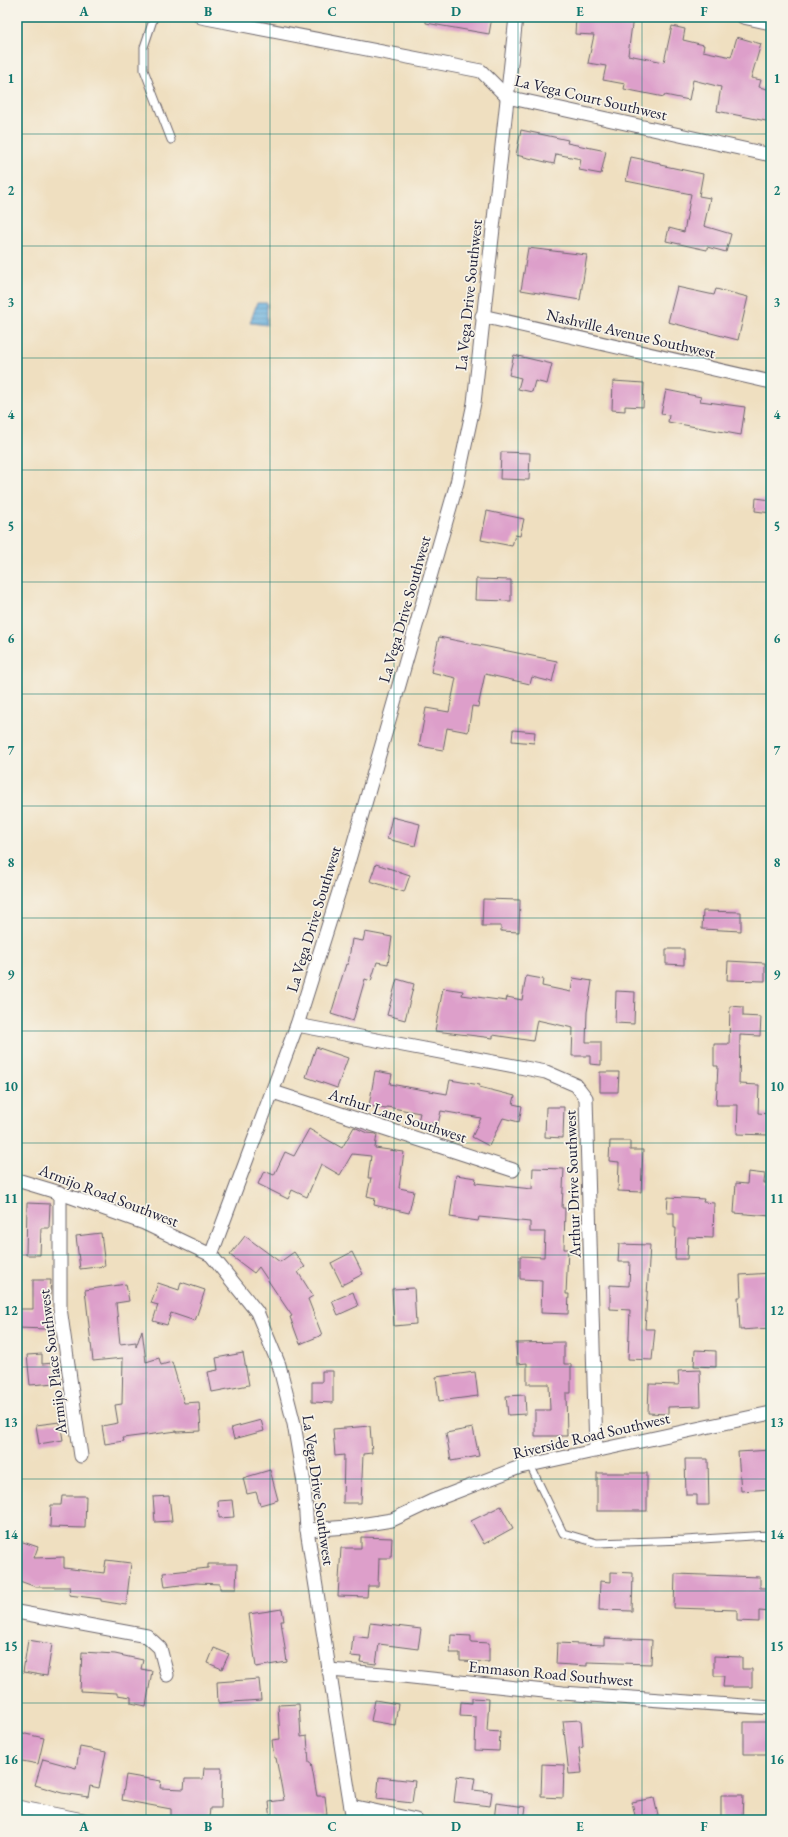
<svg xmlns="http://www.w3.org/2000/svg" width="788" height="1837" viewBox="0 0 788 1837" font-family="'EB Garamond',serif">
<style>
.water{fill:url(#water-rules);stroke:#44688c}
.building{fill:#dd9fca}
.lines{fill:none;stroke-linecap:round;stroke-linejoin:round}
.lane-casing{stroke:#6a646a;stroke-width:9}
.street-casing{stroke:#6a646a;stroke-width:15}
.lane{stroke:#fff;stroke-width:7}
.street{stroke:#fff;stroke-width:13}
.grid{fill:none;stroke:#0f766e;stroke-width:1;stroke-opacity:0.55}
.labels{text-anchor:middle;stroke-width:3.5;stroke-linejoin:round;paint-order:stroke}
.street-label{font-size:16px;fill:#22223b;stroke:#f7f3e8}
.neatline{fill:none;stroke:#0f766e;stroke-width:1.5}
.grid-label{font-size:13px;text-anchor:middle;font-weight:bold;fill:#0f766e}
</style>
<defs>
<pattern id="water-rules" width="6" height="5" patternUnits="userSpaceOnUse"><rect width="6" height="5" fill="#66afdd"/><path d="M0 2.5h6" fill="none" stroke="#548eb4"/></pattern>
</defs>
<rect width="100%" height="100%" fill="#f7f3e8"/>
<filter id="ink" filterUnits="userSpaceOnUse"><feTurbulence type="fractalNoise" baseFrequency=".025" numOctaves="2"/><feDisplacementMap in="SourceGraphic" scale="8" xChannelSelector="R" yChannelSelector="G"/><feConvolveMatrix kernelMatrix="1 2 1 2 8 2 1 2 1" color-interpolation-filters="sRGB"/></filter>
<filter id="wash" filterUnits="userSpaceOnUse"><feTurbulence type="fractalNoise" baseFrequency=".012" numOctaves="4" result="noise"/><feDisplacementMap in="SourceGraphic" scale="16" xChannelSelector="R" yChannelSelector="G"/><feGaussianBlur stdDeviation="0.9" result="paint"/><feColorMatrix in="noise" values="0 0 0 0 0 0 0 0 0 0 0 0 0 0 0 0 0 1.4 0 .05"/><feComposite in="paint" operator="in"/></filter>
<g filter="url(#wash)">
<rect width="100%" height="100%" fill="#efdfc0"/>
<path class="water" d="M257,303h10v22l-17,-2z"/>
<g id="blocks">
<g class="building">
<path d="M426,17h66l-3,17 -63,-11z"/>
<path d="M576,17h57l-5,38 36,7 8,-36 13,3 -2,11 21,5 -1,6 28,6 6,-20 24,7 -10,34 10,2 -2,7 12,3v32l-54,-11 4,-24 -28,-7 -4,20 -24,-5 -1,2 -40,-8 1,-5 -22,-4 3,-14 -18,-3 6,-28 -19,-1z"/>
<path d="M521,130l47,10 -1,3 39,8 -5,23 -22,-4 2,-11 -25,-5 -2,10 -38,-9z"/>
<path d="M631,157l29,6v2l43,9 -4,22 11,2 -6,28 27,8 -5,18 -19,-5v3l-41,-9 3,-13 15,4 7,-38 -65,-13z"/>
<path d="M528,248l59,7 -7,45 -59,-10z"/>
<path d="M677,287l37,8 2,-6 32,8 -10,43 -70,-18z"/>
<path d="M514,355l38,9 -5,20 -12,-3 -3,11 -14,-3 3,-11 -12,-3z"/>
<path d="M613,381l31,2 -1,24 -18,-1v5l-13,-1z"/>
<path d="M666,390l35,7 -1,4 45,6 -4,28 -73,-13 1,-7 -8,-1z"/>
<path d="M501,452l29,1 -1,27 -29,-1z"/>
<path d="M756,498l15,2v13l-16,-2z"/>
<path d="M487,511l37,8 -4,17 -5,-1 -3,11 -31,-6z"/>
<path d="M476,579l35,1v21l-36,-1z"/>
<path d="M439,637l118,24 -5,21 -20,-5 -2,7 -45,-10 -7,33 -6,-1 -4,26 -21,-4 -4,22 -24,-4 7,-38 23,4 7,-34 -25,-6z"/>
<path d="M513,730l22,2 -1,11 -22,-2z"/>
<path d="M392,817l28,7 -5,22 -28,-7z"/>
<path d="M376,864l34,11 -6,17 -34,-11z"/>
<path d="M483,899l37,1 -1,32 -18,-1v-5h-19z"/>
<path d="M703,911l38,1v19l-39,-2z"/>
<path d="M365,932l27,5 -4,27 -11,-2 -6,19 -6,-2 -12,42 -22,-7 15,-50 2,1 4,-26 11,2z"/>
<path d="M666,949h18v16l-18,-1z"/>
<path d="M728,961l37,2v18l-38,-1z"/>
<path d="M526,976l17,3 -1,7 29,6 2,-14 19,3 -5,31 -1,30h15v23l-11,-1v-8h-18l1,-28 -36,-8 -4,21 -40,-6v3l-58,-7 8,-43 20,3 -1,4 44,6 1,-4 15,3z"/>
<path d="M397,979l17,5 -9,36 -18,-5z"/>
<path d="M616,991l19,1 -1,32 -19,-1z"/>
<path d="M730,1006l13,1v9l18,1 -1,19 -20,-1 -1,49 20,1 -1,28 11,1 -1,21 -31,-1 1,-29h-22l2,-39h-4v-22h15z"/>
<path d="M316,1047l32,11 -11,30 -31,-11z"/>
<path d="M375,1071l17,3 -2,10 57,10 3,-14 30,5 -1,2 36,9 -2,8 9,2 -3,16 -16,-4 -14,28 -17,-9 9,-19 -40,-7 -3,13 -20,-3 2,-8 -33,-6 -1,2 -17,-3z"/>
<path d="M600,1072h19l-1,20h-18z"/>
<path d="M546,1107h18l-1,31 -18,-1z"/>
<path d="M354,1127l13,6 10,1 -2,14 29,4 -5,36 15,3 -5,22 -35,-8 1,-7 -8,-2 4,-18h-3l3,-22 -19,-2 -12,21 -19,-11 -14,33 -15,-7 -4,9 -30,-15 6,-13 10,4 11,-23 9,4 15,-27 33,19z"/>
<path d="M610,1141h20v9h13l-2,42 -23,-1 1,-29 -10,-1z"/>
<path d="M533,1168l31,1 -2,39h3l-1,41h4l-2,45h3l-1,20 -27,-1 1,-33 -22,-1v-23l24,1 1,-25h-15v-10l-51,-5 -1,4 -28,-4 6,-42 20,3 -1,5 57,6z"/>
<path d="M748,1172l17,2 -1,9h7v33l-37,-3 2,-30 11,1z"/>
<path d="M668,1197l36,2 -1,3 11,1 -1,35 -25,-1 -1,22h-12l1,-31h-2v-15h-7z"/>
<path d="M27,1203l23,1 -1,24h-8l-1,27h-14z"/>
<path d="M101,1233l4,33 -25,3 -4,-33z"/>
<path d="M245,1236l35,26 14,-10 11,15 -7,5 15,24 -5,3 14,36 -22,9 -10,-27 2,-1 -33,-49 -5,6 -24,-18z"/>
<path d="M619,1244l31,1 -5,84h10l-3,31 -24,-1 2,-49 -20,-1v-24l19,1 1,-24h-12z"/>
<path d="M352,1252l11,22 -21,11 -11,-22z"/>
<path d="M771,1273v55l-31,2 -2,-33h3l-1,-22z"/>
<path d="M33,1280h18l-4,49 -30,-1v-19h16z"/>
<path d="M181,1282l24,8 -10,31 -24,-8 -4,12 -14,-4 5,-16 -7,-2 7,-20 21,7z"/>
<path d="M126,1284l3,17 -13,2 4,41 16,-2v5l6,-17 4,32 13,-4 2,7 11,-3 12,41 15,-1 2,29 -24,1v-1l-54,7 1,3 -19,3 -3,-18 16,-3 -3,-18 7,-1 1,-46 -30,3 -8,-71z"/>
<path d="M414,1288l2,36 -22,2 -2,-37z"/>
<path d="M353,1292l5,14 -20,9 -6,-14z"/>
<path d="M564,1342v22h7v29h-5l1,43h-32v-26h15l-1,-26h-22v-21l-10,1 -1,-21z"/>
<path d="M695,1350l21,1v16l-22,-1z"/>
<path d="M243,1353l6,32 -37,7 -4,-20 10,-2 -2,-12z"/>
<path d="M42,1354v10l12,-1 2,20 -26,2 -3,-30z"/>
<path d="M700,1370l1,36 -33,1v7l-20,-1 1,-29 30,1 -1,-14z"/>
<path d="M322,1371h11v32l-21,-1v-20h10z"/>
<path d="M475,1372l3,24 -39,5 -3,-24z"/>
<path d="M525,1395l1,19 -18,1 -2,-19z"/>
<path d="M261,1420l3,11 -30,8 -3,-11z"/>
<path d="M60,1422l3,18 -24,4 -3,-19z"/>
<path d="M370,1426l2,27 -9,1 -2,49h-18l1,-48 -9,1 -2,-27z"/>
<path d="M473,1428l6,28 -28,5 -5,-28z"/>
<path d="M771,1450v39l-30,2 -3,-39z"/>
<path d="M685,1459h23l1,46h-12v-10h-11z"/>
<path d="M270,1470l8,30 -18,5 -4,-13 -9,2 -4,-16z"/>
<rect x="597" y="1473" width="50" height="38"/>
<path d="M62,1496h24l-1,32 -35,-1 1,-22h10z"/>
<path d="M169,1496l3,25 -17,1 -2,-25z"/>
<path d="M232,1500l2,17 -15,1 -1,-17z"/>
<path d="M501,1506l12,22 -29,16 -13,-23z"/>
<path d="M361,1537l31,1 -1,20h-12l-1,28h-10l-1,11 -29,-1 3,-48h20z"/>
<path d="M17,1540l21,7 -4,11 30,-1v11l40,5 2,-13 25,3 -5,42 -25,-4v-2l-32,-4 1,-8h-34l-19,-7z"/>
<path d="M208,1564h29l-1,25h-16v-5l-24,-1 -31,4 -2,-14 45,-5z"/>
<path d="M611,1572l22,1 -1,38 -33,-1 1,-29 11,1z"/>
<path d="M675,1574l85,3v11h11v24l-12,-1v11l-22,-1v-11l-63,-2z"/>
<path d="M282,1609l2,12h-3l6,41 -31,5 -7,-53z"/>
<path d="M370,1623l51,6 -3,20 -39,-5 -3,20 -16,-2 1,-5 -10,-1 2,-20 15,2z"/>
<path d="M451,1635l20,1v6l18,1v19l-29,-1v-8h-10z"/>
<path d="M604,1638l48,2 -1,24 -64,-2v4l-31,-2 1,-21 47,2z"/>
<path d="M28,1640l24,4 -5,32 -24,-4z"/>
<path d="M214,1648l15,6 -7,15 -14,-6z"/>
<path d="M82,1652l33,2 28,6 -2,9 11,2 -6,35 -15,-3v-6l-14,-2v-2l-37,-2z"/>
<path d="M714,1656l28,1v12h10v18h-29l1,-11h-10z"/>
<path d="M259,1679l2,21 -43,3 -1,-21z"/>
<path d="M472,1698l17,1 -2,32 13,1 -1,19 -24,-1 1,-33 -16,-1 1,-14 11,1z"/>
<path d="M375,1700l23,4 -3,21 -24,-4z"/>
<path d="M299,1704l2,33 6,-1 2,27h2l6,33h8l2,19 -56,5 -2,-18 15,-2 -8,-42h-2l-2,-18 8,-1 -2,-34z"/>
<path d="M581,1720l2,27 -4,1 3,25 -13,1 -6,-53z"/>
<path d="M744,1722h24v12h3v20h-27z"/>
<path d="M21,1733l23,5 -6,26 -21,-4v-12z"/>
<path d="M80,1747l26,5 -7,36 -9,-2 -2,11 -26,-4 -27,-8 8,-26 33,9z"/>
<path d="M542,1764l22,1 -1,33 -22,-1z"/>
<path d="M204,1768h18l-1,40h-11l-1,10 -38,-1v-8l-49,-9 4,-25 35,6 -1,7 24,1 1,-10h18z"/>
<path d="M457,1776l18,2 -2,12 19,2 -2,14 -36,-4z"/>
<path d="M379,1777l36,4 -3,22 -35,-4z"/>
<path d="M721,1795h22l-1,25h-21z"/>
<path d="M654,1798l5,22h-23l-4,-18z"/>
<path d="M496,1803l30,4 -2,13h-30z"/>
</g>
</g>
</g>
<g filter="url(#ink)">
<use href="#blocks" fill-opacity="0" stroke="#6a646a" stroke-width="1"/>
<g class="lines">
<defs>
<g id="lane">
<path d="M154,17l-10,30v23l27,70"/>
<path d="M530,1465l33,68 34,10 88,-3 86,-5"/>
</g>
<g id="street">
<path d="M201,17l280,54 26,26 264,58"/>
<path d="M743,17l28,6"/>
<path d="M482,316l289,66"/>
<path d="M297,1025l249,47 30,13 10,13 10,353"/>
<path d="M273,1092l240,78"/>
<path d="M17,1180l43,13 84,30 67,32 46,57 22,53 15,59 10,59 3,47 46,290"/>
<path d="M60,1193v115l21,148"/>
<path d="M211,1255l86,-230 51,-162 109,-380 17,-80 42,-386"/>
<path d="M307,1530l41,-3 44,-7 40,-19 88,-34 251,-54"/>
<path d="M17,1612l130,24 13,12 7,27"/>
<path d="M328,1670l56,4 179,19 208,15"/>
<path d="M351,1806l65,14"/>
<path d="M17,1807l66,13"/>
</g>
</defs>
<use href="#lane" class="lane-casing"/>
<use href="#street" class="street-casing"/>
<use href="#lane" class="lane"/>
<use href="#street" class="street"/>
</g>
</g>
<path class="grid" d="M146,17v1803M270,17v1803M394,17v1803M518,17v1803M642,17v1803M17,134h754M17,246h754M17,358h754M17,470h754M17,582h754M17,694h754M17,806h754M17,918h754M17,1031h754M17,1143h754M17,1255h754M17,1367h754M17,1479h754M17,1591h754M17,1703h754"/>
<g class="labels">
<g class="street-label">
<text transform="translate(591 97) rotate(13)" y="6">La Vega Court Southwest</text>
<text transform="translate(468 295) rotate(-84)" y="6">La Vega Drive Southwest</text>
<text transform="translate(631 333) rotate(13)" y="6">Nashville Avenue Southwest</text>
<text transform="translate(404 609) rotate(-74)" y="6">La Vega Drive Southwest</text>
<text transform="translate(313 919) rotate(-73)" y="6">La Vega Drive Southwest</text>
<text transform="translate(398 1115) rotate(18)" y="6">Arthur Lane Southwest</text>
<text transform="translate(572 1184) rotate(-92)" y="6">Arthur Drive Southwest</text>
<text transform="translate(109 1195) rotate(21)" y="6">Armijo Road Southwest</text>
<text transform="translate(52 1362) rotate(-97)" y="6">Armijo Place Southwest</text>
<text transform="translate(591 1435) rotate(-13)" y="6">Riverside Road Southwest</text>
<text transform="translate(319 1490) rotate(82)" y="6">La Vega Drive Southwest</text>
<text transform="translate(551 1673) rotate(5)" y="6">Emmason Road Southwest</text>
</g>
</g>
<rect width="788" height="1837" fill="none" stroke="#f7f3e8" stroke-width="44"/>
<rect x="22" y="22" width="744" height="1793" class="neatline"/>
<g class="grid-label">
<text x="84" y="16">A</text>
<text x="208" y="16">B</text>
<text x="332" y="16">C</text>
<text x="456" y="16">D</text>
<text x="580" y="16">E</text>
<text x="704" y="16">F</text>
<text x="11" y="83">1</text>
<text x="777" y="83">1</text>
<text x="11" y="195">2</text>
<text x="777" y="195">2</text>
<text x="11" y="307">3</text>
<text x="777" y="307">3</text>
<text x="11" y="419">4</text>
<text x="777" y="419">4</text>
<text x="11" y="531">5</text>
<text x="777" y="531">5</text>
<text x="11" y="643">6</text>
<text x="777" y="643">6</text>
<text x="11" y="755">7</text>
<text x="777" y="755">7</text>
<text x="11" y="867">8</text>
<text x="777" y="867">8</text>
<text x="11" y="979">9</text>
<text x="777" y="979">9</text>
<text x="11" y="1091">10</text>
<text x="777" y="1091">10</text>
<text x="11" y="1203">11</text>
<text x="777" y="1203">11</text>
<text x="11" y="1315">12</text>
<text x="777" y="1315">12</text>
<text x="11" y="1427">13</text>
<text x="777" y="1427">13</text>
<text x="11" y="1539">14</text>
<text x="777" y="1539">14</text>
<text x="11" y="1651">15</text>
<text x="777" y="1651">15</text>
<text x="11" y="1764">16</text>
<text x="777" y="1764">16</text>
<text x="84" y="1831">A</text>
<text x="208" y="1831">B</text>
<text x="332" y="1831">C</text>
<text x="456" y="1831">D</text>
<text x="580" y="1831">E</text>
<text x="704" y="1831">F</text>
</g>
</svg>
